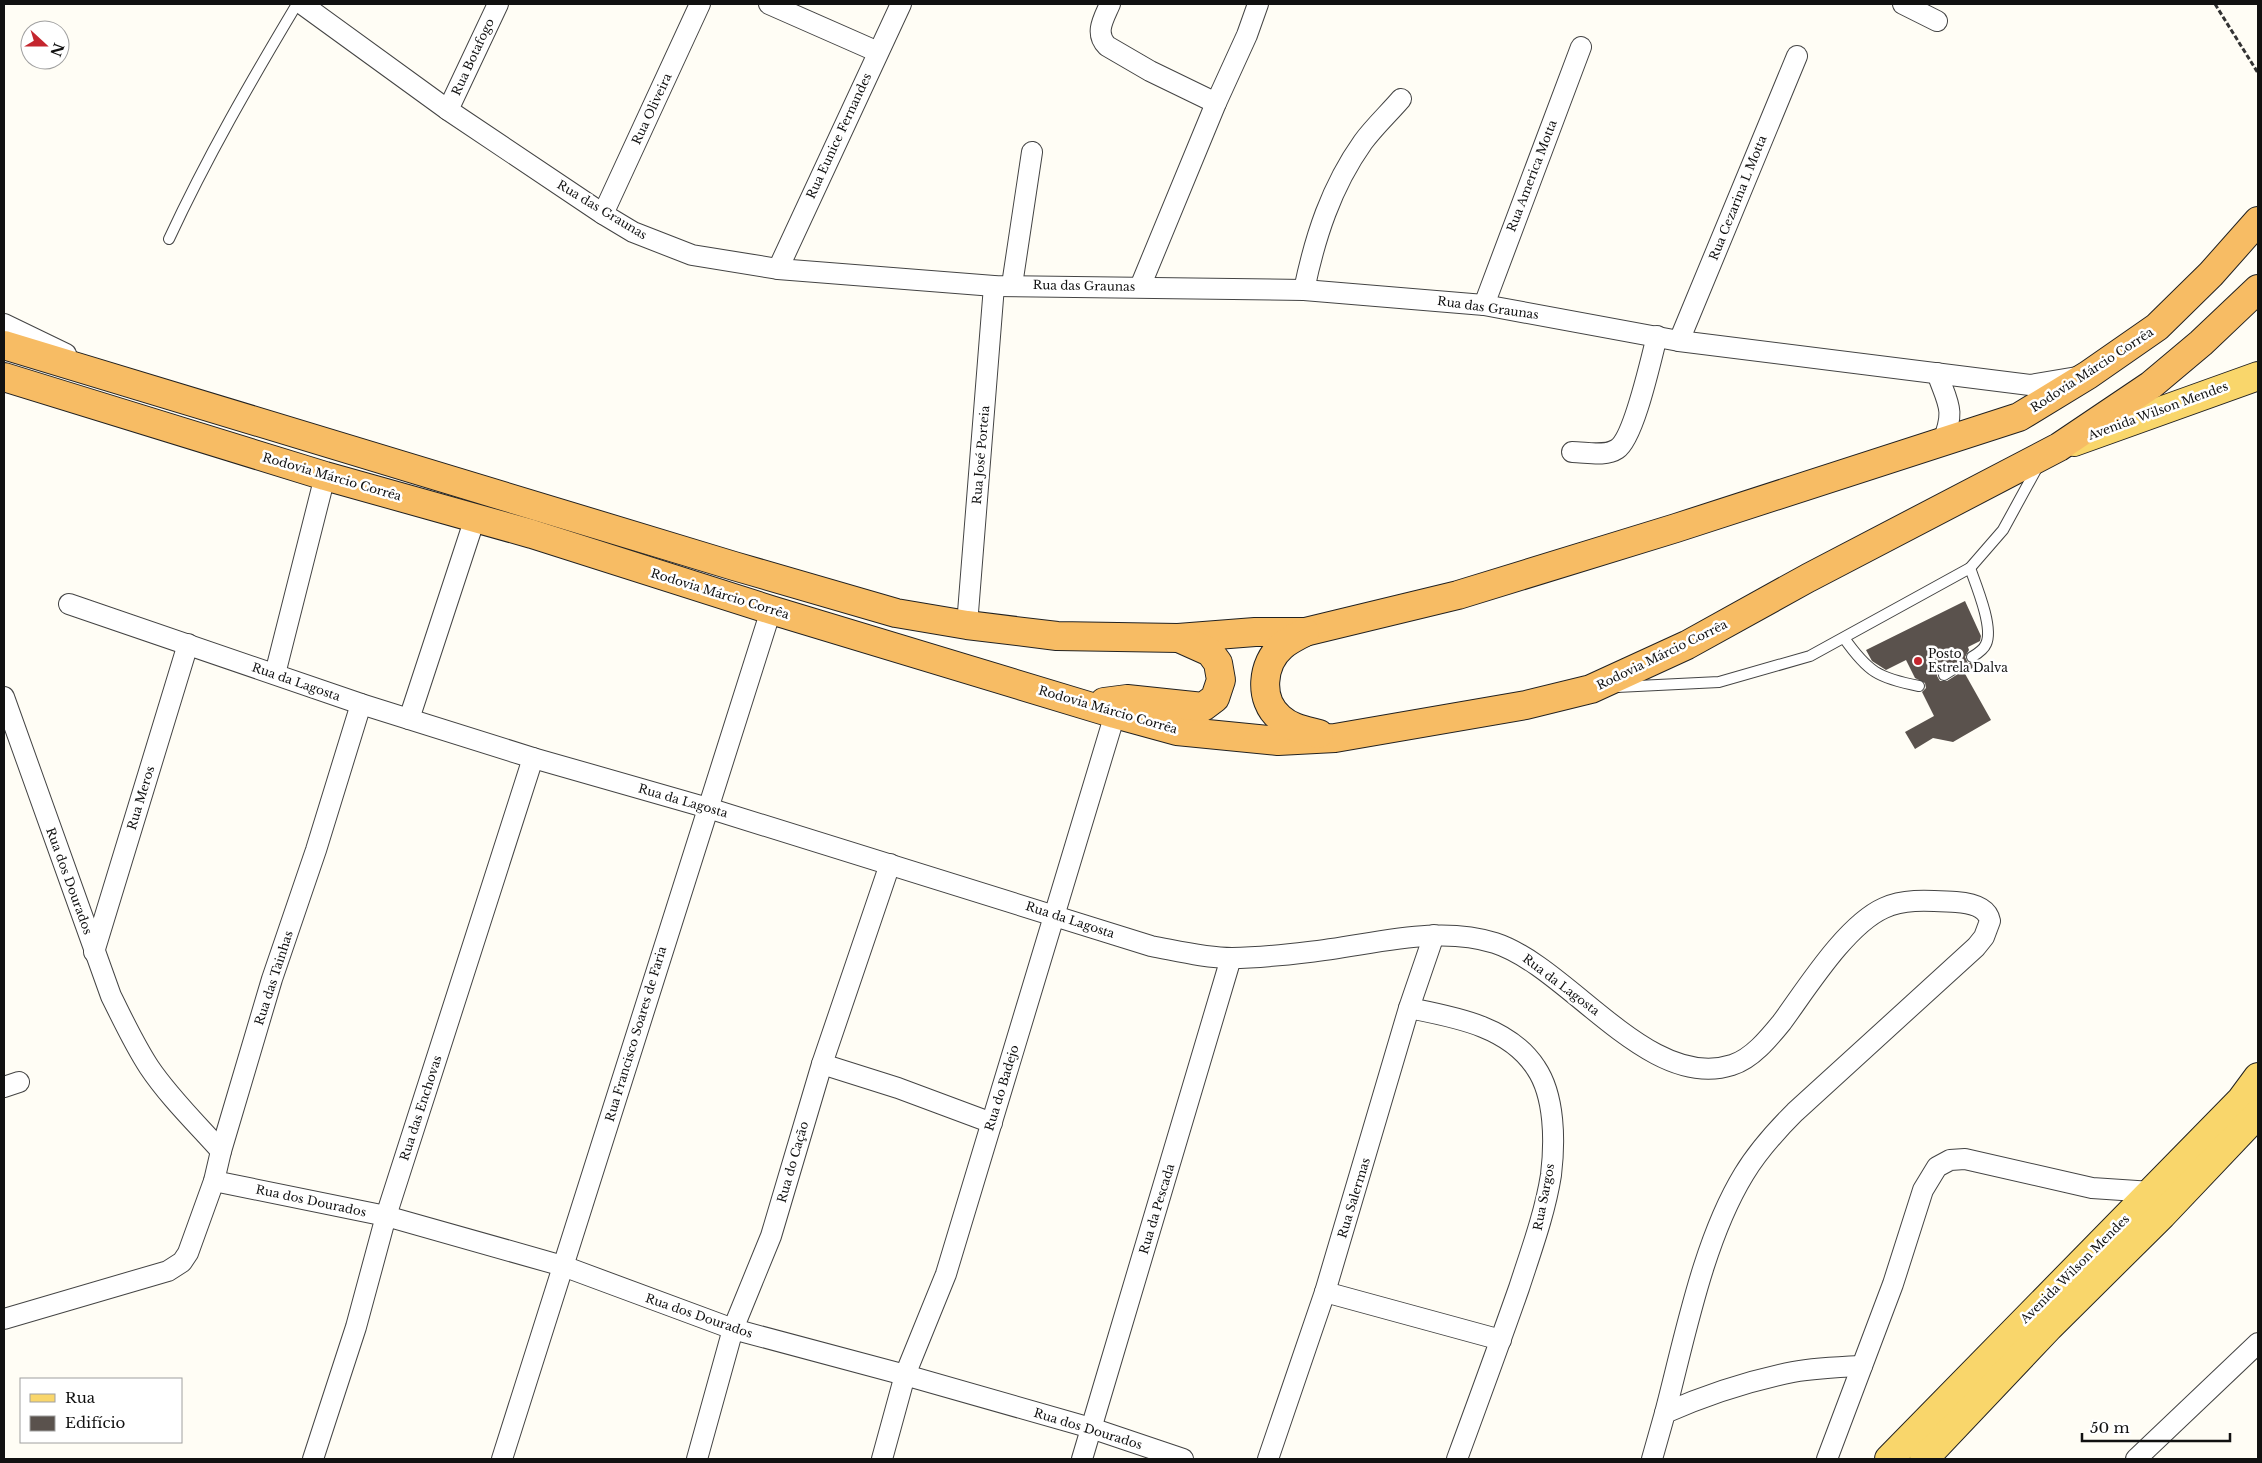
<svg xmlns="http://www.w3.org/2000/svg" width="2262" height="1463" viewBox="0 0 2262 1463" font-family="'Libre Baskerville',serif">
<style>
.building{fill:#5a524d;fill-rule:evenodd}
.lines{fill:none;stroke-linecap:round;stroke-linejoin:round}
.service-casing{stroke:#444;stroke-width:12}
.minor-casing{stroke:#444;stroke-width:22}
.primary-casing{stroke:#222;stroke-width:30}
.trunk-casing{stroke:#222;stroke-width:30}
.path{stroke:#333;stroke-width:3;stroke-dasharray:5 2.5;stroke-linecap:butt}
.service{stroke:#fff;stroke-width:10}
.minor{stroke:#fff;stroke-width:20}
.primary{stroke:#f9d66b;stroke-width:28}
.trunk{stroke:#f7bc64;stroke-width:28}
.poi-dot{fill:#c4262e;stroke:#fff;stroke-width:2}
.labels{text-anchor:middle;stroke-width:5;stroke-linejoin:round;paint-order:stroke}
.street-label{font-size:12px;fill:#111;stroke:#fff}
.poi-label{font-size:12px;fill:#111;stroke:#fff;text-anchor:start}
</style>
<rect width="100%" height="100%" fill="#fffdf5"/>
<path class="building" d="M1965,601l16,35 -1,5 -12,6 1,3 -4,7 3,6h7l2,3 -13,6 27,48 -38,22 -20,-4 -18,11 -10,-17 29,-16 -12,-24 4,-4 -1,-5 -10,-5 -9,-18 -20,10 -14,-9 -6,-11zM1952,663l6,4v7l-11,7h-7l-3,-5 1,-5z"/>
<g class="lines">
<defs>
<g id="service">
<path d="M169,239c38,-82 82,-158 128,-235"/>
<path d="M1970,568c6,17 24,60 16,76 -2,5 -9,10 -14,13"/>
<path d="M1844,638c24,34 34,40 75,48"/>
<path d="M1944,675l8,-5"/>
<path d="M1617,687l102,-5 91,-26 160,-88 33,-38 35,-64"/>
</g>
<g id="minor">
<path d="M302,4l146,106 155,104 30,18 59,23 86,14 216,17 310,4 180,15 195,36 351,44 47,-8"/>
<path d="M769,4l109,48"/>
<path d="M1110,4c-6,14 -16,29 -3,42l43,25 66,32"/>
<path d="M1903,4l34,17"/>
<path d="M448,110l50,-106"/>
<path d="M603,214l97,-210"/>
<path d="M778,269l123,-265"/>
<path d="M1012,285l20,-133"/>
<path d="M1140,287l76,-184 31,-68 11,-31"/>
<path d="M1304,290c11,-53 27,-103 59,-148 11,-15 26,-29 38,-43"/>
<path d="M1484,305l97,-258"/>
<path d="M4,324l62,30"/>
<path d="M1679,341l118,-285"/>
<path d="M1937,373c11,31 19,37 5,70"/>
<path d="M1572,452c14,0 33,5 45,-3 17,-11 34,-90 40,-113"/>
<path d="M69,604l292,100 172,54 175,50 443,138c27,5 54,12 81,12 26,0 52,-3 77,-6 60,-6 127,-28 186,-9 74,24 154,149 237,122 20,-6 37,-27 50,-43 25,-34 64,-97 102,-114 22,-10 48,-7 72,-6 14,1 31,4 34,19l-6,16 -8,10 -181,165c-19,19 -37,39 -51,62 -41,67 -59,163 -79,239"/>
<path d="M967,625l27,-339"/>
<path d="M275,674l50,-198"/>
<path d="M4,697l107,299c12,24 23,48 38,71 20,30 48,57 72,84"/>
<path d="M409,719l66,-201"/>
<path d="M94,952l94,-308"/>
<path d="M1409,1008c45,9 100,18 127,60 19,28 19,74 15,107 -6,38 -20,76 -32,113 -20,57 -41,114 -62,171"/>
<path d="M822,1064l76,24 94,35"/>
<path d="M4,1087l15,-5"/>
<path d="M214,1181l172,35 177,50 170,63 172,46 186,53 92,31"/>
<path d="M1325,1292l176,48"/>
<path d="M4,1319l164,-48 14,-9 6,-9 26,-72 7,-30 51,-172 44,-129 45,-146"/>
<path d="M313,1459l43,-132 30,-111 147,-458"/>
<path d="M502,1459l269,-849"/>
<path d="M697,1459l36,-130 38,-93 51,-172 68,-200"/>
<path d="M882,1459l23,-84 41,-101 169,-560"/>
<path d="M1082,1459l149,-501"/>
<path d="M1268,1459l57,-167 84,-284 25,-73"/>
<path d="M1652,1459l13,-46c41,-18 83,-32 128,-41 22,-4 46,-5 69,-6"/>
<path d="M1827,1459l66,-175 30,-94 14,-23 13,-7 15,-1 127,29 60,4"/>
<path d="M2136,1459l122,-116"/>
</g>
<g id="primary">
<path d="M2074,442l184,-66"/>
<path d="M1889,1459l352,-359 17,-23"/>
<path d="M1924,1459l125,-132 113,-112 96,-101"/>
</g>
<g id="trunk">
<path d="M4,345l730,221 162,47 71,12 90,11 121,2 77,-6h50l153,-37 218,-67 343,-111 69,-42 69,-48 54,-53 47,-53"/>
<path d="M4,377l321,99 207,58 239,76 344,104 62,17 101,10 57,-3 191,-33 65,-16 96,-44 121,-67 251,-131 92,-62 50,-42 57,-54"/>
<path d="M1305,632c-7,4 -16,8 -23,14 -20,17 -24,54 -2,72 11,10 24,12 39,16"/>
<path d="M1104,702l23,-3 76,8 12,-9 6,-18 -3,-17 -8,-11 -29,-13"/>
</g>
</defs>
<use href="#service" class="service-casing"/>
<use href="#minor" class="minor-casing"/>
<use href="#primary" class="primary-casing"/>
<use href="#trunk" class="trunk-casing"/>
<path class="path" d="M2215,4l43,69"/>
<use href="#service" class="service"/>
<use href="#minor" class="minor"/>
<use href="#primary" class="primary"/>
<use href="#trunk" class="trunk"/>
</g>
<circle class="poi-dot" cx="1918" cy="661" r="5"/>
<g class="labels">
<g class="street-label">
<text transform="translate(473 57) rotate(-65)" y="4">Rua Botafogo</text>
<text transform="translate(652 109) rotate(-65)" y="4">Rua Oliveira</text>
<text transform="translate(839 136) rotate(-65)" y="4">Rua Eunice Fernandes</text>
<text transform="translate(1532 176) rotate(-69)" y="4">Rua America Motta</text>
<text transform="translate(1738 198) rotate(-68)" y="4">Rua Cezarina L Motta</text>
<text transform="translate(602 210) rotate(31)" y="4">Rua das Graunas</text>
<text transform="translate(1084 286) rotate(1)" y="4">Rua das Graunas</text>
<text transform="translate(1488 308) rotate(8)" y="4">Rua das Graunas</text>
<text transform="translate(2092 370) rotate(-33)" y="4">Rodovia Márcio Corrêa</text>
<text transform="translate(2158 411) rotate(-20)" y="4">Avenida Wilson Mendes</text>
<text transform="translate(981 455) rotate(-85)" y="4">Rua José Porteia</text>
<text transform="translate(332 477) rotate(16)" y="4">Rodovia Márcio Corrêa</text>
<text transform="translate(720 594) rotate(17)" y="4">Rodovia Márcio Corrêa</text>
<text transform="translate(1662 655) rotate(-26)" y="4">Rodovia Márcio Corrêa</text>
<text transform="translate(296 682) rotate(19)" y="4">Rua da Lagosta</text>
<text transform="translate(1108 710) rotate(16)" y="4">Rodovia Márcio Corrêa</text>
<text transform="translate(141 798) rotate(-73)" y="4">Rua Meros</text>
<text transform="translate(683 801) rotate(16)" y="4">Rua da Lagosta</text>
<text transform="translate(69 881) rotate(70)" y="4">Rua dos Dourados</text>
<text transform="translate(1070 920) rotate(18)" y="4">Rua da Lagosta</text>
<text transform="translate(274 978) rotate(-72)" y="4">Rua das Tainhas</text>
<text transform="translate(1561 985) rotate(37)" y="4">Rua da Lagosta</text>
<text transform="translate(636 1034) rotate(-73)" y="4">Rua Francisco Soares de Faria</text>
<text transform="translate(1002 1088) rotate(-73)" y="4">Rua do Badejo</text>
<text transform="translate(421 1108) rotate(-72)" y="4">Rua das Enchovas</text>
<text transform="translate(793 1162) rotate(-74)" y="4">Rua do Cação</text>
<text transform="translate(1544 1197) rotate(-79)" y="4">Rua Sargos</text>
<text transform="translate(1354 1198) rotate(-73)" y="4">Rua Salermas</text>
<text transform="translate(311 1201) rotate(12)" y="4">Rua dos Dourados</text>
<text transform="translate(1157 1209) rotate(-73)" y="4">Rua da Pescada</text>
<text transform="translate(2075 1269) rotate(-45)" y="4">Avenida Wilson Mendes</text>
<text transform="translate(699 1316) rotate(19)" y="4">Rua dos Dourados</text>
<text transform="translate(1088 1429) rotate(17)" y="4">Rua dos Dourados</text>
</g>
<g class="poi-label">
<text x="1928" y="658">Posto<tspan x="1928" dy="14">Estrela Dalva</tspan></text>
</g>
</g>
<rect width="2262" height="1463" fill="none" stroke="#111111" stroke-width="10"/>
<rect x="20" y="1378" width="162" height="65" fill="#ffffff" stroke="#a0a0a0"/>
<rect x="30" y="1394" width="25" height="8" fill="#f9d66b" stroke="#a0a0a0"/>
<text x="65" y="1403" font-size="15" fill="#111111">Rua</text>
<rect x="30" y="1416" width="25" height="15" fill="#5a524d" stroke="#a0a0a0"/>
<text x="65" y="1428" font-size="15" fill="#111111">Edifício</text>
<g transform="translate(45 45) rotate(111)"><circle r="24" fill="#ffffff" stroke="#a0a0a0"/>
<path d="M0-4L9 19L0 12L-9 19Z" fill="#c4262e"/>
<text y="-8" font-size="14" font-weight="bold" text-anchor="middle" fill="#111111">N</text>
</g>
<path d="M2082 1433v8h148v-8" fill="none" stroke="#111111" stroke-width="2.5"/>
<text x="2090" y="1433" font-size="15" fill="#111111" stroke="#ffffff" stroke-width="4" paint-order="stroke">50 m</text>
</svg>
